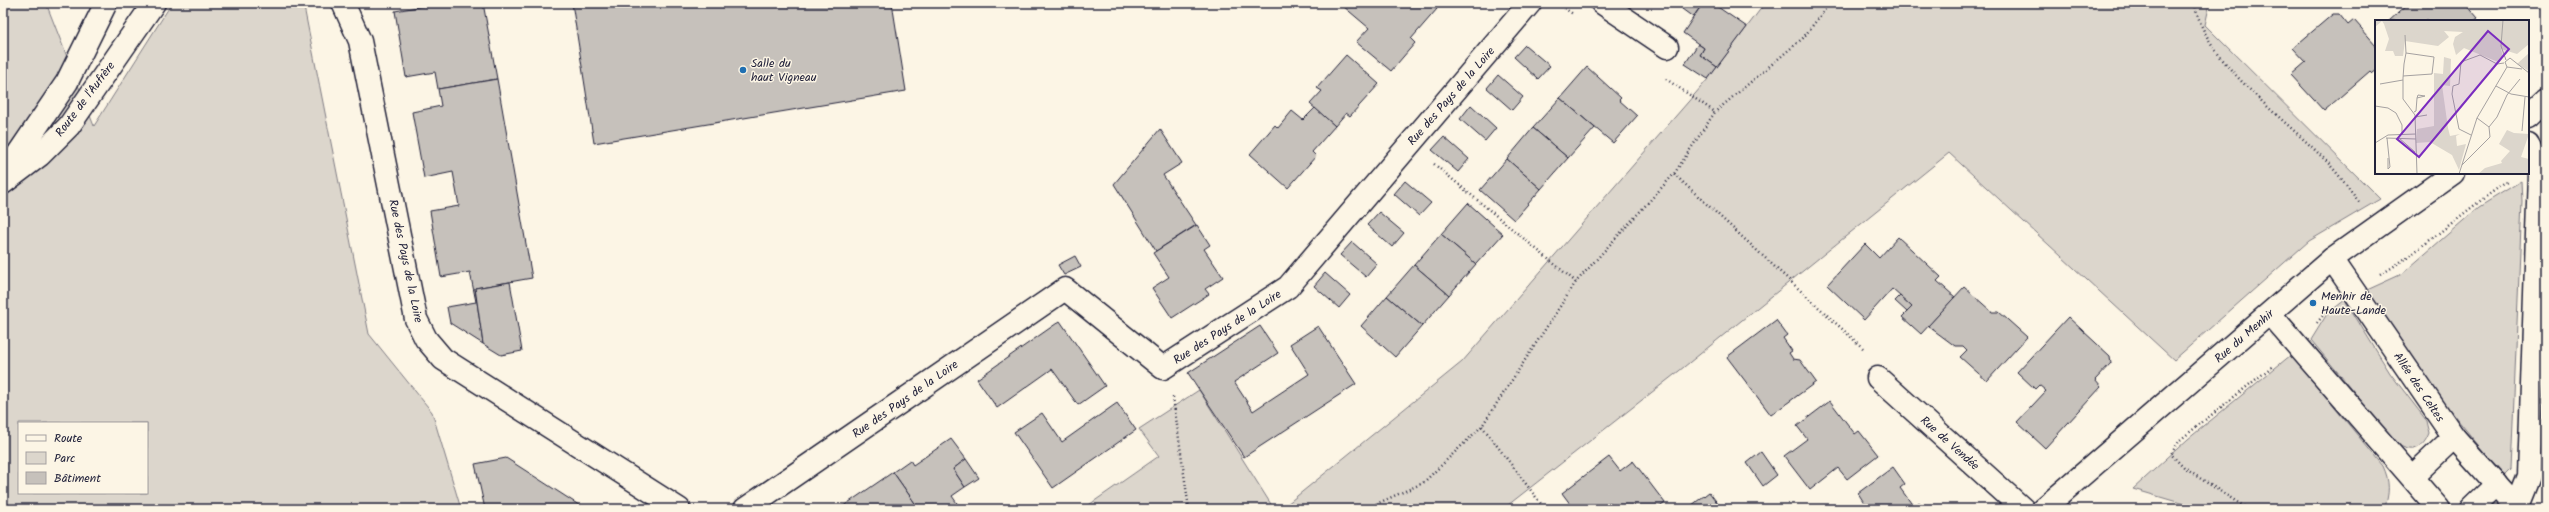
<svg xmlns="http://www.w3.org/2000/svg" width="2549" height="512" viewBox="0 0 2549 512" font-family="Kalam,sans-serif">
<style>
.green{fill:#dcd6cc;stroke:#7f7c84;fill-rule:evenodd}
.building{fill:#c6c1bb;stroke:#22223b}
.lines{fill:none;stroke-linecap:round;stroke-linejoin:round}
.minor-casing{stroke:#22223b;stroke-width:25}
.path{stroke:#22223b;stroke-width:2.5;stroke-dasharray:1 3;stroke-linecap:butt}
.minor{stroke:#fcf5e5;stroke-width:22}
.poi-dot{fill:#1f6fb2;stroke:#fcf5e5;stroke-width:1.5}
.labels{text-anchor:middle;stroke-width:3;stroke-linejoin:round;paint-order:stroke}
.poi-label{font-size:12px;fill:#22223b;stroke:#fcf5e5;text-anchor:start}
.street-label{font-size:12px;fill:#22223b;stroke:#fcf5e5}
.inset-road{fill:none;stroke:#a5a1a1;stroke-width:1}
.view{fill:#7b2cbf;fill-opacity:0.15;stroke:#7b2cbf;stroke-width:2}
.inset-edge{fill:none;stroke:#22223b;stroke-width:2}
</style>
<rect width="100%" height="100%" fill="#fcf5e5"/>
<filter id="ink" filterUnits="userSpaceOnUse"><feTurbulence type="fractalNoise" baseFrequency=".025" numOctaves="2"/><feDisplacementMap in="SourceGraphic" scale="8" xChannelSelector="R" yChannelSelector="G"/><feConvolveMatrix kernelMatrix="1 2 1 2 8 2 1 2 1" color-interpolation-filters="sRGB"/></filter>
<g filter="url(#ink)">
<g class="green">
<path d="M3,3h43l48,123 78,-123h102l30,4 65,327 63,78 29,97h-458zM19,423h128v70h-128z"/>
<path d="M1765,3h445l-5,22 175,174 -71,42 -135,119 -225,-207 -270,218 -176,138h-222l181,-147 246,-283z"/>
<path d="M2521,181l1,20 -11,269 -7,7 -81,-100 -56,-87 35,-16 77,-67z"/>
<path d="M2345,300l45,73 36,47 3,13c-6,16 -17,21 -32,11l-86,-104 16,-26z"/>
<path d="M2291,355l92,111c7,15 7,28 1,43h-183l-68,-20 55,-50z"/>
<path d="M1199,390l75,119h-191l76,-53 -20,-27z"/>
</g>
<g class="building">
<path d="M423,3h60l14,76 -59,10 -3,-17 -29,5 -11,-66 28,-5z"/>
<path d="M572,3h320l14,88 -312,52z"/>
<path d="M1346,3h83l8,6 -26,30 4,4 -24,28 -35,-29 13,-14 -26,-22z"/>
<path d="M1679,3h24l-10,14 -11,-8 1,-3z"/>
<path d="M1703,3h9l35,24 -30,40 -17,-12 4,-7 -21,-15z"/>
<path d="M2409,3h56l13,15 -4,3h-85z"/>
<path d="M2333,14h6l9,11 6,-5 22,25v25l-4,3 -2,-2 -46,40 -33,-36 15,-13 -13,-14z"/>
<path d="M1698,44l6,4 -4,7 17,12 -9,12 -23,-15z"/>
<path d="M1525,45l25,21 -12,13 -24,-22z"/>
<path d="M1346,55l33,29 -29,32 -4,-3 -11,13 -25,-22 12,-13 -5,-3z"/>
<path d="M1587,67l34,31 -2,2 18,16 -24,27 -53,-45z"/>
<path d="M1498,75l25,22 -11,13 -25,-22z"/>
<path d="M497,79l35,199 -57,10 8,56 -33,-21 -3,-16 29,-5 -6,-30 -29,5 -11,-66 29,-5 -6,-34 -29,6 -12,-66 29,-6 -3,-17z"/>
<path d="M1560,98l35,30 -27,30 -35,-30z"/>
<path d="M1471,105l25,23 -11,13 -25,-22z"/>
<path d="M1315,108l20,18 -23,26 4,4 -28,32 -38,-34 25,-29 3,3 14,-17 11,9z"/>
<path d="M1533,128l35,30 -27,31 -34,-30z"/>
<path d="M1160,129l22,34 -19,12 33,50 -40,26 -42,-67z"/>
<path d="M1444,137l25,22 -11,13 -26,-22z"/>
<path d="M1507,159l34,30 -27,31 -34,-30z"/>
<path d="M1405,181l26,22 -12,13 -25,-22z"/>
<path d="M1468,203l35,31 -27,30 -35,-30z"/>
<path d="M1379,212l25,21 -12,14 -25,-22z"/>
<path d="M1197,225l13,20 -6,4 19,28 -18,12 4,5 -37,24 -20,-30 17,-11 -16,-24z"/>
<path d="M1441,234l35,30 -27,31 -35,-30z"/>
<path d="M1898,237l43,40 -4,4 18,16 -34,37 -19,-17 10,-10 -20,-18 -28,31 -37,-35 38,-41 14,14z"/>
<path d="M1352,242l25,22 -11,13 -26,-22z"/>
<path d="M1075,256l6,11 -17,8 -6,-10z"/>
<path d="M1414,265l35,30 -27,31 -35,-30z"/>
<path d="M1325,273l25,22 -11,13 -25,-22z"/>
<path d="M510,282l12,69 -21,4 -18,-11 -8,-56z"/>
<path d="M1964,287l28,25h7l28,25 -40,44 -27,-24 7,-7 -4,-4h-8l-27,-20z"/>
<path d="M1387,296l35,30 -27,31 -34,-31z"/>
<path d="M1900,296l12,11 -5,5 -12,-11z"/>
<path d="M2068,317l42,39 1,7 -16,17 6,7 -56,61 -28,-26 29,-31 -7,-6 -4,4 -18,-17z"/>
<path d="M1776,320l11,15 -4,3 9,13 -3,2 4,6 7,1 16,22 -45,33 -44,-58z"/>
<path d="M1060,321l45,65 -27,19 -26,-36 -55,39 -20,-29z"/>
<path d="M1260,326l18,27 -44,29 19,29 56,-37 -19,-30 28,-18 38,58 -112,73 -56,-84z"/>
<path d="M1830,401l25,33 4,-3 19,24 -31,24 -9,-11 -28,22 -26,-34 23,-17 -10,-13z"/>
<path d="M1117,403l19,27 -83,58 -39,-56 28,-19 20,29z"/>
<path d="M951,439l15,20 -13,10 12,18 -13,9 9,13h-42l-26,-37 17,-12 3,5z"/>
<path d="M1761,452l16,23 -14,11 -16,-23z"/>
<path d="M1609,457l11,14 13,-10 32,42 -8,6h-43l-5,-7 -10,7h-25l-12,-16z"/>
<path d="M506,458l79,51h-100l-10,-45z"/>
<path d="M966,459l13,19 -14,9 -12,-18z"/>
<path d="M1893,467l12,17 -5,4 14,19 5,-5 5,7h-56l-10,-16z"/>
<path d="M893,472l26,37h-80z"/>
<path d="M1709,492l13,17h-35z"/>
</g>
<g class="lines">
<defs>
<g id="minor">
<path d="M343,3l17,38 56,278 10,20 17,20 236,150"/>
<path d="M1602,3l65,44"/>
<path d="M2528,117l18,-17"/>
<path d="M3,176l64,-94 39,-79"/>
<path d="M3,183l37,-28 29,-29 85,-123"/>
<path d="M2332,259l122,178 65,72"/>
<path d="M2270,314l169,195"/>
<path d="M1878,378l145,131"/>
<path d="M2413,476l41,-39"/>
<path d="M2517,506l12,-30 10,-303 -11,-29"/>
<path d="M745,509l320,-220 98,79 125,-81 242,-284"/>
<path d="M2043,509l289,-250 121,-86"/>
<path d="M2471,509l26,-25"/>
</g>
</defs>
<use href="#minor" class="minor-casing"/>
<g class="path">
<path d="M2195,3c8,60 94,118 134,161 11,12 20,25 30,38"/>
<path d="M1561,6l12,8"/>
<path d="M1666,79l49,33"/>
<path d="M1434,164l142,118"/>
<path d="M1674,174l191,176"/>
<path d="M2380,275c45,-27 83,-64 127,-93"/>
<path d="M2317,323l11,-14"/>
<path d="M1173,397l16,112"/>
<path d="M1482,426l63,83"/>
<path d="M1365,509l58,-26 59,-57 94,-144 98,-108 41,-62 88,-74 27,-35"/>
<path d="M2248,509l-64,-41 -13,-14 9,-14 94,-75"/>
</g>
<use href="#minor" class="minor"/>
</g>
</g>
<g class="poi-dot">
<circle cx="743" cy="70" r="4"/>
<circle cx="2313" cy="303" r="4"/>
</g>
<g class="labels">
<g class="poi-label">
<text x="751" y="67">Salle du<tspan x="751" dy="14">haut Vigneau</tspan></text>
<text x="2321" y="300">Menhir de<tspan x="2321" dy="14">Haute-Lande</tspan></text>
</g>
<g class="street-label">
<text transform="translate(1451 96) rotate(-49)" y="4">Rue des Pays de la Loire</text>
<text transform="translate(85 99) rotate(-53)" y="4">Route de l'Aufrère</text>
<text transform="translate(406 261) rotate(78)" y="4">Rue des Pays de la Loire</text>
<text transform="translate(1227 327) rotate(-33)" y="4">Rue des Pays de la Loire</text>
<text transform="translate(2244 336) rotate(-41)" y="4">Rue du Menhir</text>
<text transform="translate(2419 387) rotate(56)" y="4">Allée des Celtes</text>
<text transform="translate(905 399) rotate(-35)" y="4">Rue des Pays de la Loire</text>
<text transform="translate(1950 443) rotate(42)" y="4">Rue de Vendée</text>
</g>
</g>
<g transform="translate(2375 20)">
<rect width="154" height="154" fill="#fcf5e5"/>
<path d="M0,0h154v24l-12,10 -16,-5 2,8 -5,5 -34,-14 -8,7 -3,-11 2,-7 8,-5 -19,-1 5,6 -11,9 -33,-5 -2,15h-8l-2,-5h-8l4,-12 -5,-15 -2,-3 -7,6zM154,33v18l-12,-7zM69,37l7,2 -1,27 -8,-1 6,43 2,8 10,-2 -4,2 1,10 9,-2 -7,26 -7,-15 -22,-13 -14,1 1,-14 17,-3v-53l9,1zM132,110l7,3 15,1 -8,23 8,2v15h-51l7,-6 17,-5 -1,-2 9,-10 -11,-7z" fill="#dcd6cc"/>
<path class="inset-road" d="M128,0l-2,26 5,14M30,15l1,18M132,47l-2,-5 5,-4 19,15M132,47l15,2M28,60v-2l1,-14 2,-11 28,4 -2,17 -29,2M5,64l23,-4v19l12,16 2,59M121,66l15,8 18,3M0,86l13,2 8,5 6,12v10M39,92l2,-1 1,-13 1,-3 7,1 -8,2M40,97l12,-2M114,107l8,-10 10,-22 13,-16M147,111l3,-34M96,115l-12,-6 -7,-35 1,-8 6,-2 2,-22 19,-7 17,9 7,-1M11,118l30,1M12,118l3,29 -2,2v-11M24,118l16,14M0,123l13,-8 28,-1M87,145l28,-28 -1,-10 -12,-9M84,154l18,-56 30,-51"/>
<path class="view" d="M113,11l21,18 -90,108 -22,-18z"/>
<rect width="154" height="154" class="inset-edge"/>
</g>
<rect width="2549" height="512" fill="none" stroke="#fcf5e5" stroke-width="16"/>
<rect x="8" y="8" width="2533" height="496" fill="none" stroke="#22223b" stroke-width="1.5" filter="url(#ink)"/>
<rect x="18" y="422" width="130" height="72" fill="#fcf5e5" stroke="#a5a1a1"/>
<rect x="26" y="435" width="20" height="6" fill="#fcf5e5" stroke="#a5a1a1"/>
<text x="54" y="442" font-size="12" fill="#22223b">Route</text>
<rect x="26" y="452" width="20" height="12" fill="#dcd6cc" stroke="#a5a1a1"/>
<text x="54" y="462" font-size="12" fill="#22223b">Parc</text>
<rect x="26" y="472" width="20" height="12" fill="#c6c1bb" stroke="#a5a1a1"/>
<text x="54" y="482" font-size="12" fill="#22223b">Bâtiment</text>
</svg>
